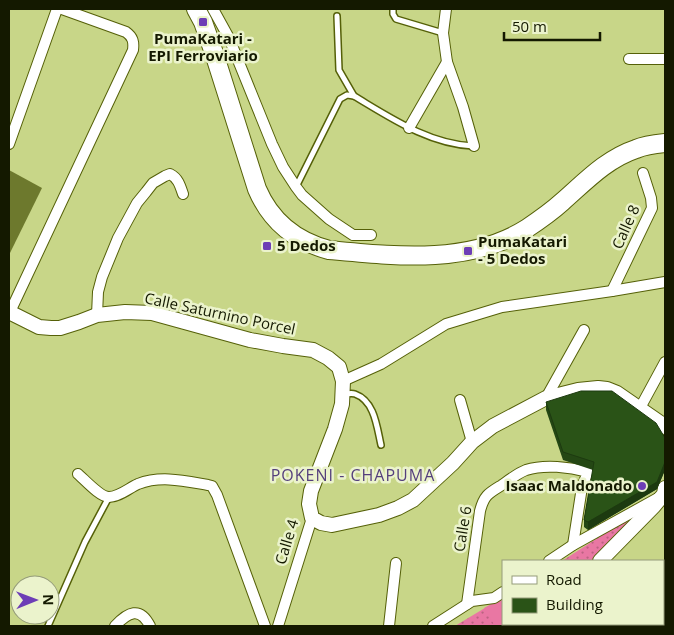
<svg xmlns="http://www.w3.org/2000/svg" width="674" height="635" viewBox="0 0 674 635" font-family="'Open Sans',sans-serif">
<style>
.green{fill:url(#green-dots)}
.pitch{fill:#e977a3}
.water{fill:#6d792d}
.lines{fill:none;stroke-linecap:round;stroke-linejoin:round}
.service-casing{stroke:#556008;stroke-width:8}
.minor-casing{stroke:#556008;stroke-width:12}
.tertiary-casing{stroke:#556008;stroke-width:16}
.trunk-casing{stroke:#556008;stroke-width:20}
.service{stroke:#fff;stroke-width:5}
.minor{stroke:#fff;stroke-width:10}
.tertiary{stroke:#fff;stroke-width:14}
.trunk{stroke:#fff;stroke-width:18}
.wall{fill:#244714}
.shaded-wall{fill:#1d3a10}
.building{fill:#2a5317;stroke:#1d3a10}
.poi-dot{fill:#6d3eb6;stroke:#ebf3cc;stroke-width:2}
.labels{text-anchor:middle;stroke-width:5;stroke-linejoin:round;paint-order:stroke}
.poi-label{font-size:15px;font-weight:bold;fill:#141900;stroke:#ebf3cc;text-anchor:start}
.street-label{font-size:15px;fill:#141900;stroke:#ebf3cc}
.neighbourhood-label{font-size:16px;letter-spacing:1px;fill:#543f7c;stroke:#ebf3cc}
</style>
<defs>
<pattern id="green-dots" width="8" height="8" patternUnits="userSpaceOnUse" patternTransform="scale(1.25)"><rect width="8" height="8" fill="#e977a3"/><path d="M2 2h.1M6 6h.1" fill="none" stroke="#bc6182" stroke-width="1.8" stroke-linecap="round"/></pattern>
</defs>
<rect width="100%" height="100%" fill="#c8d688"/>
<g class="green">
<path d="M640,515l-44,46h-34l65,-42z"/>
<path d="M503,597v27h34l-3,2h-79z"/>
</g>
<path class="pitch" d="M503,598v26h13l-4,2h-17l-11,-18z"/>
<path class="water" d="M9,170l33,18 -33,67z"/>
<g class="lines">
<defs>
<g id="service">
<path d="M393,9v5l3,5 47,14"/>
<path d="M337,16l2,54 15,26"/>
<path d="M296,187l44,-88 7,-4 7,1c37,22 75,48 119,50"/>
<path d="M343,394c4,0 9,-1 12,0 20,7 22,34 26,51"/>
<path d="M48,626l37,-84 24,-45"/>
</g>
<g id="minor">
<path d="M213,9l16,29 43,106 11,23 13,20 6,8 27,24 24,16h18"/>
<path d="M446,9l-3,24 4,29 16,45 11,39"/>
<path d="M629,59h36"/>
<path d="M409,128l38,-66"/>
<path d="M9,144l48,-135"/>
<path d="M612,291l40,-83 -1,-10 -8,-25"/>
<path d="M10,312l123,-262c1,-8 0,-13 -7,-18l-64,-23"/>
<path d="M97,315l1,-23 4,-15 16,-39 19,-35 9,-11 7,-9 12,-7 5,-2c8,4 10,11 13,20"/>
<path d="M343,381l38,-17 65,-40 56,-17 110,-16 53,-9"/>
<path d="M546,398l38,-68"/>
<path d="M460,400l12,42"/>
<path d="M640,408l25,-46"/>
<path d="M78,474c7,6 22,23 31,23 10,0 20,-9 29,-13 23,-9 47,-3 70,1l4,1 5,9 48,131"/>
<path d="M549,561l24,-16 85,-47"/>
<path d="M467,604l13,-93c4,-16 9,-18 22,-26 7,-5 16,-12 24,-15 18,-6 44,-3 62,2l-6,15 -9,58"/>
<path d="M658,624l3,2"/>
<path d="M115,626c13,-14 25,-20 35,0"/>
<path d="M278,626l34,-108"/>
<path d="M389,626l7,-63"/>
<path d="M433,626l39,-25 22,-3 9,-6"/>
</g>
<g id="tertiary">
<path d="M9,312l30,15 12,1h9l19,-6 18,-7 28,-3 27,1 98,27 33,6 30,4 15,8 11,9 4,14 -1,23 -7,25 -24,62 -2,13 3,14 9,5 11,2 47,-10 19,-7 15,-8 40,-37 19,-21 21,-16 53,-28 32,-8 20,-2 9,1 10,4 42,29 6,5"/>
<path d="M600,561l54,-55 10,-12 1,-6"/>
<path d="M546,626l2,-2"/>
</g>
<path id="trunk" d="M196,9l7,13 11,31 43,136c14,33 38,52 72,61 65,6 139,15 197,-21 12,-8 25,-17 36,-27 23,-20 44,-43 74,-53 9,-4 19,-5 29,-6"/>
</defs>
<use href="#service" class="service-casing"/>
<use href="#minor" class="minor-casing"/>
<use href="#tertiary" class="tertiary-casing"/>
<use href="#trunk" class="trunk-casing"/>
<use href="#service" class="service"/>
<use href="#minor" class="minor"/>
<use href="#tertiary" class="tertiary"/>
<use href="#trunk" class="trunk"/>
</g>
<path class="wall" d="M546,402l119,36v32l-8,19 -69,41 -4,-3v-7l9,-50 -30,-10 -17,-50z"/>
<path class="shaded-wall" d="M665,462v8l-8,19 -69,41v-8z"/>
<path class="building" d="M581,391h31l44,32 9,15v24l-8,20 -69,40 -4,-2 10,-58 -31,-10 -17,-50z"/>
<g class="poi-dot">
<rect x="198" y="17" width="10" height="10" rx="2.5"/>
<rect x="262" y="241" width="10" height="10" rx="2.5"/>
<rect x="463" y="246" width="10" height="10" rx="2.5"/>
<circle cx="642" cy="486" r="5"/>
</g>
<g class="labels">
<g class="poi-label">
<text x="203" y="44" text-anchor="middle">PumaKatari -<tspan x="203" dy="17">EPI Ferroviario</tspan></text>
<text x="478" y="247">PumaKatari<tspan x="478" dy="17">- 5 Dedos</tspan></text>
<text x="277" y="251">5 Dedos</text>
<text x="632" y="491" text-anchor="end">Isaac Maldonado</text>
</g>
<g class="street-label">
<text transform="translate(626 227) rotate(-66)" y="5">Calle 8</text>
<text transform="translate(220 314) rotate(12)" y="5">Calle Saturnino Porcel</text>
<text transform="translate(463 529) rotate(-81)" y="5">Calle 6</text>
<text transform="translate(287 542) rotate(-73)" y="5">Calle 4</text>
</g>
<g class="neighbourhood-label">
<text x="353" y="481">POKENI - CHAPUMA</text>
</g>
</g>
<rect width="674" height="635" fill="none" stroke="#141900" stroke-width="20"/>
<rect x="502" y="560" width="162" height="65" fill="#ebf3cc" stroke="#959c7a"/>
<rect x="512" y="576" width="25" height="8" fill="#ffffff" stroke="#959c7a"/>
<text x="546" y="585" font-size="15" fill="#141900">Road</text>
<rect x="512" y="598" width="25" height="15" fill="#2a5317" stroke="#959c7a"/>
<text x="546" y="610" font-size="15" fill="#141900">Building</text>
<g transform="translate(35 600) rotate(89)"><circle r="24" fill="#ebf3cc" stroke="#959c7a"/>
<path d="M0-4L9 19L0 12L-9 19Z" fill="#6d3eb6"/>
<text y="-8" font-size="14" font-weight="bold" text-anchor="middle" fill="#141900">N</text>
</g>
<path d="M504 32v8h96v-8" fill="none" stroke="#141900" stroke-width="2.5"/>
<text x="512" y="32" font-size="15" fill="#141900" stroke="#ebf3cc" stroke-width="4" paint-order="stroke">50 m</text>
</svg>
